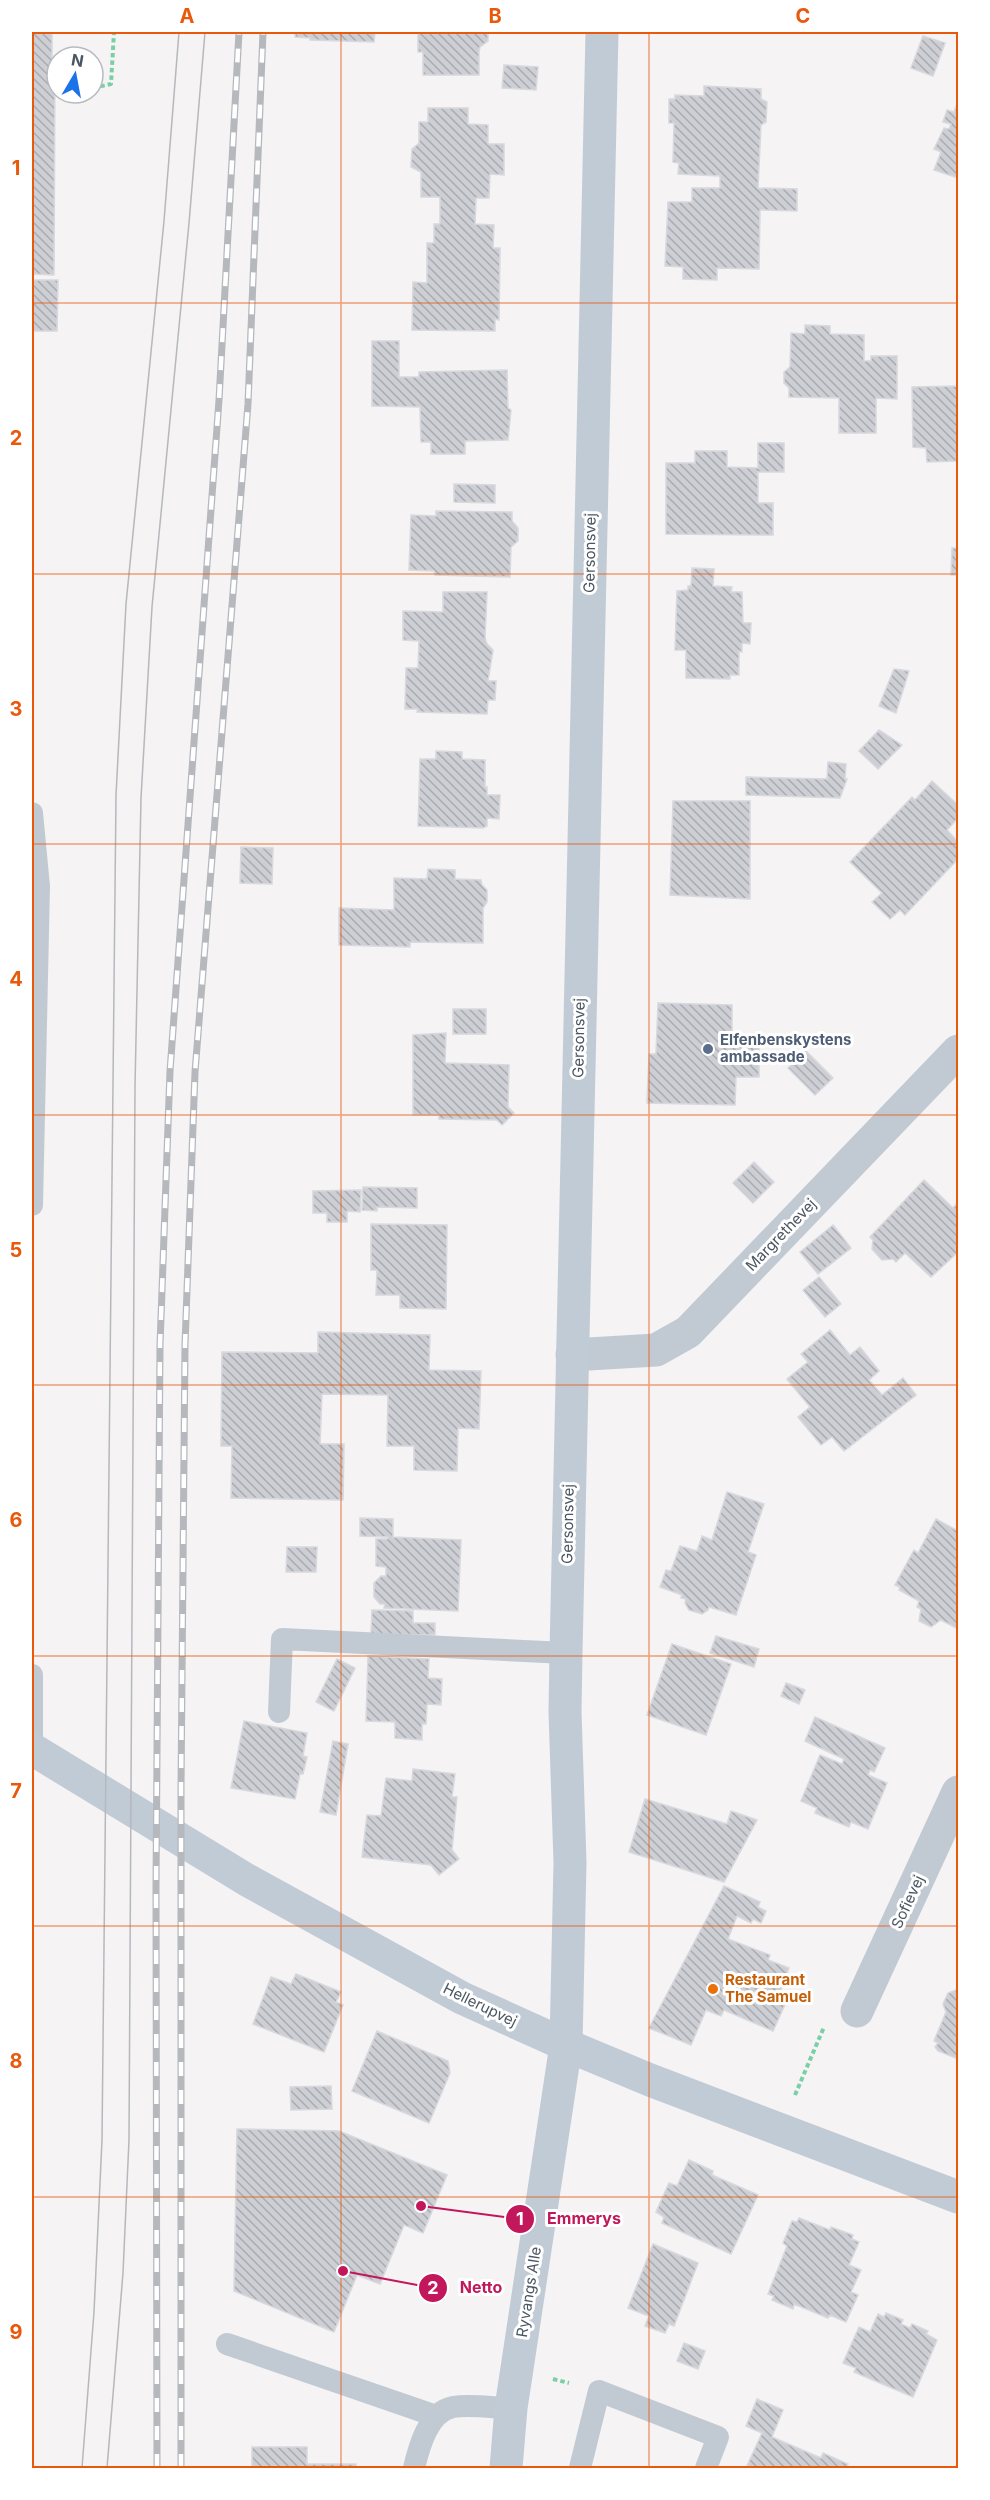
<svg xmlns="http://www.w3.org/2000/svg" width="990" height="2500" viewBox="0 0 990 2500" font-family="Inter,sans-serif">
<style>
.building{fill:url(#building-back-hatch);stroke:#d7d9de;stroke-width:1.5}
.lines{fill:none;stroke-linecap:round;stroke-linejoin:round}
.path{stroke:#7ad0a6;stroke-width:4;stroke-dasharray:4.5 3;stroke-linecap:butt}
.lane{stroke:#c1cad2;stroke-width:22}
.street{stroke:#c1cad2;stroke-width:33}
.secondary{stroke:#c1cbd6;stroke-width:33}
.tram{stroke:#b5b8bd;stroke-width:1.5}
.rail-casing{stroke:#b5b8bd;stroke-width:7}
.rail{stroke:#fff;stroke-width:4.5;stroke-dasharray:14;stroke-linecap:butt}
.grid{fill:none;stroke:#e8590c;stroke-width:1.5;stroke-opacity:0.55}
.service-dot{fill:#5c6f8a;stroke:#fff;stroke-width:2}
.food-dot{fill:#e8710a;stroke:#fff;stroke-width:2}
.labels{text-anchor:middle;stroke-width:6;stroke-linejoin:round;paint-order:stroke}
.street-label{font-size:15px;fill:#4a5661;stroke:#fff}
.service-label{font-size:15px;font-weight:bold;fill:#4e5e75;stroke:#fff;text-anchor:start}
.food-label{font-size:15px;font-weight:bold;fill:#c56008;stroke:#fff;text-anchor:start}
.leader{fill:none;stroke:#c2185b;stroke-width:2}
.callout-dot{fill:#c2185b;stroke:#fff;stroke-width:2}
.mark-label{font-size:18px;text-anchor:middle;font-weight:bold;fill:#fff}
.callout-label{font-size:16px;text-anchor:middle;font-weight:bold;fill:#c2185b;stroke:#fff;stroke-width:6;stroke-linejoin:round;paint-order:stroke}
.neatline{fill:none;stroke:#e8590c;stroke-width:2}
.grid-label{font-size:20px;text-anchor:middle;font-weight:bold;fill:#e8590c}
</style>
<defs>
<pattern id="building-back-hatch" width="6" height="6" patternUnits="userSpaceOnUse" patternTransform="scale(1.5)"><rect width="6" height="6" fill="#cdcfd5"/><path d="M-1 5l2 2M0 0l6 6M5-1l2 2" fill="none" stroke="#a8abb0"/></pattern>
</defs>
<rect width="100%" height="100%" fill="#f5f3f3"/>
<g class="building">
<path d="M32,32h20v33h3l-1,210 -22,-1z"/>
<path d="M295,32h80l-1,10 -64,-2v-2l-15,-1z"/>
<path d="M418,32h70v9l-8,6 -1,5v23h-56v-23h-5z"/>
<path d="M923,36l22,7 -12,33 -22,-8z"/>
<path d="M504,65l34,2 -2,23 -34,-2z"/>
<path d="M704,86l57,3v10l6,3 -1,20 -5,3 -3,63 39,1v22l-37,-1 -1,59 -42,-1v12l-34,-1v-12l-18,-1 3,-64h24v-14h28v-12l-42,-2 1,-11 -6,-1 1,-39h-5v-24h6v-4l29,1z"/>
<path d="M958,101v77l-24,-8 7,-18 -7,-3 10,-21 5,1 2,-5 -8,-2 4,-12 7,2z"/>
<path d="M428,108h40v16l20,1v19h16v31l-14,-1 -1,24h-13l-1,26 19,1 -1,23h7l-1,72 -4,-1v12l-83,-1 1,-48 14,1v-40h7v-19h6v-27h-19v-25l-10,-5 1,-18 7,-6v-21h9z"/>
<path d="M32,280h26l-1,51h-25z"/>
<path d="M805,325l25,1v8l34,1v26h7v-5h26v43l-21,-1v35h-37v-35l-50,-1v-9l-5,-5v-11l6,-5 1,-34 14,1z"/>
<path d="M372,341h27v36h20v-5l88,-2 1,38 3,2 -3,30 -43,1v13h-34v-12h-10l-1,-35 -48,-1z"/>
<path d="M958,386v75l-31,1 -1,-14 -13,-1 -1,-60z"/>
<path d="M758,443h26v29h-26v31h15v32l-107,-1v-71h29v-12h32v16l31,1z"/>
<path d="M454,484l41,1v18l-41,-1z"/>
<path d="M436,511l76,1v9l6,7v13l-7,6 -1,30 -75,-2 -1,-4 -25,-1 2,-55 25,1z"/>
<path d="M952,548h6v27h-7z"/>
<path d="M692,568l22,1 -1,17 19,1 -1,5h11l1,31h8l-1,21 -8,-1v9l-3,-1v24h-9v4l-44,-1v-28h-11l2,-59 11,-1v-4h3z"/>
<path d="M443,592h44l-2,46 2,6 6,6 -5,31h8l-1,19h-7l-1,14 -70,-2 1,-3h-13l1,-41h12l1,-27 -16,-1v-29l40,1z"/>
<path d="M894,669l15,2 -13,42 -17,-7z"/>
<path d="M879,730l23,15 -24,24 -19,-18z"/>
<path d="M436,751l26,1v7l23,1v27h2v8h13l-1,24 -12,-1v8l-4,2 -65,-2 2,-67h16z"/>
<path d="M828,762l18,2 -1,15h2l-7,19 -94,-3v-18l81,2z"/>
<path d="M932,781l26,24v13l-11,12 11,12v17l-53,56 -5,-5 -10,9 -18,-17 10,-9 -32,-31 62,-65 3,3z"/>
<path d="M673,801h77v98l-80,-4z"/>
<path d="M241,847l32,1 -1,36 -32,-1z"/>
<path d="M428,869l27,1v9l26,1 1,5 5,5v12l-4,6v35l-73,-1v5l-71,-2v-37l55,2v-32l33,1z"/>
<path d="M658,1003l74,2v39h27v33h-23l-1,28 -88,-2 2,-49h7z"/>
<rect x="453" y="1009" width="33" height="25"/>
<path d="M446,1033l-1,30 64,2 -1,42 6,6 -12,12 -5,-5 -58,-1v-4h-26v-80z"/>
<path d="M806,1051l27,27 -18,17 -27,-27z"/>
<path d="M754,1162l20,20 -21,21 -20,-20z"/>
<path d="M924,1180l29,28 5,-6v50l-27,25 -26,-24 -9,9 -3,-3 -11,1 -10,-11 1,-9 -3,-3z"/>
<path d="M363,1187l54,1v20l-40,-1v4l-15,-1z"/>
<path d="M361,1190l-1,22 -13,-1v11h-20v-9h-14v-22z"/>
<path d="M371,1224l76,1 -1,84 -46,-1v-13h-24l1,-25h-6z"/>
<path d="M833,1225l18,23 -33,26 -18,-22z"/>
<path d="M819,1277l22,27 -16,13 -22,-27z"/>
<path d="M830,1330l20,25 10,-8 19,24 -10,9 13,15 21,-17 13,17 -72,56 -12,-14 -11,8 -23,-28 12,-10 -23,-28 21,-17 -7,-8z"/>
<path d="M318,1332l112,3 -1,35 52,1 -2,58 -21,-1 -1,43 -43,-1v-24h-27l1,-51 -66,-1 -2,50h24l-1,56 -112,-2 1,-52h-11l1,-94 96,1z"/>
<path d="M727,1492l37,12 -16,48 8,3 -20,60 -27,-8 -1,3 -6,4 -13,-4 -4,-7 1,-4 -5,-1 1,-3 -22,-8 6,-17 5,1 9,-25 17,5 5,-15 10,4z"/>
<path d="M360,1518l33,1v18l68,3 -3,71 -74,-3 1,-4h-5l-6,-7v-14l7,-7h5v-9l-10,-1v-27h11l1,-2 -28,-1z"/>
<path d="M936,1519l22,12v98l-17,-9 -10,7 -12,-6 2,-12 -4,-2 2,-6 -20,-11 1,-3 -5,-2 19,-35 4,3z"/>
<path d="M287,1547h30l-1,25h-30z"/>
<path d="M372,1610l41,1v12h22v12l-64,-1z"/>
<path d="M716,1636l43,13 -5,18 -44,-14z"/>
<path d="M672,1644l59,20 -25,71 -59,-20z"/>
<path d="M368,1656l61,3 -1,19 14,1 -1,26 -14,-1 -1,20h-4v16l-27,-2v-16l-29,-1z"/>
<path d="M337,1659l18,9 -21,43 -18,-9z"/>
<path d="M786,1683l19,7 -6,14 -18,-8z"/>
<path d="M815,1717l70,31 -11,24 -4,-2 -2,5 19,8 -19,46 -17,-7 -2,5 -34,-14 2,-5 -16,-7 19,-46 22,9 2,-5 -39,-18z"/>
<path d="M244,1721l63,12 -4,23 4,1 -4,17h-3l-5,25 -64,-11z"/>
<path d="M333,1741l15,3 -12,71 -16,-3z"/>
<path d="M413,1769l42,5 -3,23h5l-5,53 7,9 -20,16 -8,-10 -69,-8 5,-42 14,1 5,-38 26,3z"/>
<path d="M645,1799l82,25 4,-13 26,9 -33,62 -95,-30z"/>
<path d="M724,1886l36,16 -2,5 8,4 -5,12 -8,-4 -2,4 -14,-7 -9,23 42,16 -2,5 21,8 -10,27 9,3 -15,33 -49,-21 -3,6 -15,-6 -15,35 -42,-17z"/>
<path d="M296,1974l45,18 -5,10 7,3 -19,47 -71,-28 18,-47 20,7z"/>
<path d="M958,1984v75l-20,-8 -3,-4 3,-4 -4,-2 12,-29 -3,-8 5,-11 8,-3z"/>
<path d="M377,2031l71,30 2,12 -21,50 -77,-32z"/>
<path d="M331,2086l1,23 -41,1 -1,-23z"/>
<path d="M237,2129l102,2 108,44 -24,58 -19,-8 -24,59 -23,-9 -23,57 -100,-41z"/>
<path d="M689,2160l24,11 -1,4 46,20 -27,59 -69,-31 2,-6 -8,-5 13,-29 8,3z"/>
<path d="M799,2218l31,12 1,-3 22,8 -1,4 7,3 -10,23 12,5 -10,22 7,3 -12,27 -16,-7 -2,3 -34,-14 -1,5 -21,-9 2,-4 -6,-2 19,-48 -4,-3 9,-22 5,1z"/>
<path d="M653,2244l45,19 -24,63 -5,-2 -4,9 -20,-7 4,-10 -21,-8z"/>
<path d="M886,2313l17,7 -2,4 9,4 2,-4 16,7 -2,3 11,6 -24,57 -59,-25 2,-4 -13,-5 16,-36 11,5 8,-18 6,3z"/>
<path d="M684,2343l21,8 -7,18 -21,-8z"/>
<path d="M757,2399l26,11 -11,27 49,21 2,-5 25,11 -2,4h-100l16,-35 -16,-7z"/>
<path d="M252,2447h55v17h49v4h-104z"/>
</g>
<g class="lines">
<g class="path">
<path d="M93,88l18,-4 3,-52"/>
<path d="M795,2095l29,-68"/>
<path d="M553,2379l16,4"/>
</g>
<g class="lane">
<path d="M32,813l7,73 -7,319"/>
<path d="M32,1675v75"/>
<path d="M279,1712l3,-73 284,14"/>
<path d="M227,2344l209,72"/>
<path d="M414,2468c5,-21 14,-56 39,-61 18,-3 40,1 58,1"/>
<path d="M580,2468l19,-77 119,46 -12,31"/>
</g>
<g class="street">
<path d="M572,1355l84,-5 32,-18 270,-281"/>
<path d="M857,2011l101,-219"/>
</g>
<g class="secondary">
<path d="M32,1749l215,131 215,118 104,47 84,35 308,117"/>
<path d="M506,2468l5,-60 55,-363 4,-183 -5,-150 1,-59 36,-1621"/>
</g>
<g class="tram">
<path d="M82,2468l12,-156 8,-172 14,-1345 10,-191 38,-383 15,-189"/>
<path d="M107,2468l16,-195 6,-133 6,-1053 6,-289 11,-191 37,-384 16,-191"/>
</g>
<defs>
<g id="rail">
<path d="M157,2468l-1,-581 4,-542 10,-274 49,-671 20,-368"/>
<path d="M181,2468v-680l4,-443 10,-273 53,-668 15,-372"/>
</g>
</defs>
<use href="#rail" class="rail-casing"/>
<use href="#rail" class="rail"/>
</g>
<path class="grid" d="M341,32v2436M649,32v2436M32,303h926M32,574h926M32,844h926M32,1115h926M32,1385h926M32,1656h926M32,1926h926M32,2197h926"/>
<circle class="service-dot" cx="708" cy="1049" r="6"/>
<circle class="food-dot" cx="713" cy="1989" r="6"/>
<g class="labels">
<g class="street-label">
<text transform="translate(590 553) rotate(-89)" y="5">Gersonsvej</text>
<text transform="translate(579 1038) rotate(-89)" y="5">Gersonsvej</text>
<text transform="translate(781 1235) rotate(-46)" y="5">Margrethevej</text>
<text transform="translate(568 1524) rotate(-89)" y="5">Gersonsvej</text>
<text transform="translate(908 1902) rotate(-65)" y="5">Sofievej</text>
<text transform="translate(480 2005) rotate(26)" y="5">Hellerupvej</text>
<text transform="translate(529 2292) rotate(-81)" y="5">Ryvangs Alle</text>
</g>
<g class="service-label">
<text x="720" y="1045">Elfenbenskystens<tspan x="720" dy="17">ambassade</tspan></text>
</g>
<g class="food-label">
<text x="725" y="1985">Restaurant<tspan x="725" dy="17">The Samuel</tspan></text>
</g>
</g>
<path class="leader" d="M421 2206L520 2219M343 2271L433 2288"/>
<g class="callout-dot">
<circle cx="421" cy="2206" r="6"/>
<circle cx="343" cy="2271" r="6"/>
<circle cx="520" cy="2219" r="15"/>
<circle cx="433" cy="2288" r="15"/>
</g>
<g class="mark-label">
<text x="520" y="2225">1</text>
<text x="433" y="2294">2</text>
</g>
<g class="callout-label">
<text x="584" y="2224">Emmerys</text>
<text x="481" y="2293">Netto</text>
</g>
<rect width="990" height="2500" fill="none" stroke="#ffffff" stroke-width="66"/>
<g transform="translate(75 75) rotate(10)"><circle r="28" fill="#ffffff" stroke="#b7bbc0" stroke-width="1.5"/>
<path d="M0-4.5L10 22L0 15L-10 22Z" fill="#1a73e8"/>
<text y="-9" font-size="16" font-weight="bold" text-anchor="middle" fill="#4a5661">N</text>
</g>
<rect x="33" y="33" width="924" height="2434" class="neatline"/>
<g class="grid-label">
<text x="187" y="23">A</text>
<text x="495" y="23">B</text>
<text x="803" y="23">C</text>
<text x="16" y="175">1</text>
<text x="16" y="445">2</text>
<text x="16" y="716">3</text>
<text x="16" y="986">4</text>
<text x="16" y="1257">5</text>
<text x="16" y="1527">6</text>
<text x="16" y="1798">7</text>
<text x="16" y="2068">8</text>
<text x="16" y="2339">9</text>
</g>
</svg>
